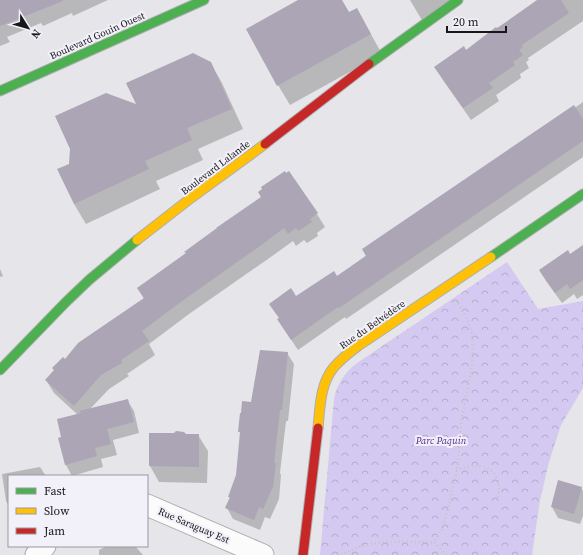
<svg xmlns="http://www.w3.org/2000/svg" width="583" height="555" viewBox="0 0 583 555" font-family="'Source Serif 4',serif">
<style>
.forest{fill:url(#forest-crowns)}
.shadow{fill:#0003}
.building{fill:#aba5b6}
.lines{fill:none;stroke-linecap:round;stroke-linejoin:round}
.street-casing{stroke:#aeadb1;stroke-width:23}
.fast-casing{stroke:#aeadb1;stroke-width:11}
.slow-casing{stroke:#aeadb1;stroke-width:11}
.jam-casing{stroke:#aeadb1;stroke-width:11}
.path{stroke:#c5c5c6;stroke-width:2.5;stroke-dasharray:1 3;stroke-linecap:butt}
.street{stroke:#fbfbfc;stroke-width:21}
.fast{stroke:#4caf50;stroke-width:9}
.slow{stroke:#ffc107;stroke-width:9}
.jam{stroke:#c62828;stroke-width:9}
.labels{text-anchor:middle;stroke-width:4;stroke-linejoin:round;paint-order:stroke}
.street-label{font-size:10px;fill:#171619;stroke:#f2f0f8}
.park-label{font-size:10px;font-style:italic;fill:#562e91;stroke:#f2f0f8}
</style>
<defs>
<pattern id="forest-crowns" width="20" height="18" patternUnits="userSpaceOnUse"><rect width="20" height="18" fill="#d4c9f0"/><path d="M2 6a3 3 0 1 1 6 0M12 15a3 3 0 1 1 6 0" fill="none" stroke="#b5accd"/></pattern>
</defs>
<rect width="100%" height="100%" fill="#e6e5e9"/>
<path class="forest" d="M507,262l31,47 45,-8v87l-22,37 -12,37 -9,38 -8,55h-212l14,-156c3,-15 11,-27 23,-36z"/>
<g class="shadow">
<path d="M0,0h108l-35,16 -1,-3 -29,13 -2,-3 -34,14 3,5 -10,4z"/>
<path d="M300,0h41l8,13 19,16 14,25 -92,51 -12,-20z"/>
<path d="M410,0h49l-36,22z"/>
<path d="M539,0h44v21l-55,37 1,2 -3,2 3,6 -9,6 1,4 -25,17 3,6 -28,19 -28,-40 -7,-13 30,-16z"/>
<path d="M210,62l12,21 21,46 -45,20 5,11 -47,21 4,8 -74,35 -12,-20 -4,-40 68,-58z"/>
<path d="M583,102v55l-237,162 -1,-2 -47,33 -20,-30 18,-23 40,-20z"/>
<path d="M317,214l8,13 -8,6 1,3 -11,7 -3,-3 -8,6 -3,-5 -25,18 -79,55 -40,30 6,11 -28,19 2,2 -20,13 -19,20 37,-9 7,11 5,22 -26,7 4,15 -16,4 2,8 -31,9 -6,-11 -7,-26 3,-1 16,-23 -24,-22 -8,-13 19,-20 79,-61 -6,-11z"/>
<path d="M583,246v49l-6,4 -3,-5 -12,9 -16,-22 -6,-10 30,-16z"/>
<path d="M0,269l3,7 -3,1z"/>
<path d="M287,353l7,11 -6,57h-2l-6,52 1,2 -2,24 -9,20 -5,-2 -5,13 -27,-11 -6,-11 3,-9 -1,-3 8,-21 4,-41 -2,-3 13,-28z"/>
<path d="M150,434l48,1 10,16 -1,32 -48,-1 -9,-16z"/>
<path d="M40,467l6,9h-37v30l-3,-5 -4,-27z"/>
<path d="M581,488l2,3v25l-3,8 -22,-6 -6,-11z"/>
<path d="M107,546h28l8,9h-44v-5z"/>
</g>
<g class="building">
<path d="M0,0h62l1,1 -63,25z"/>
<path d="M298,0h44l7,12 8,-4 14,26 -94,52 -31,-57z"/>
<path d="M537,0h24l8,13 -47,32 1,2 -4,3 4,5 -10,7 2,3 -26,18 4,5 -30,20 -29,-41 30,-21 2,4 30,-23 1,1 9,-6z"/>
<path d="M193,53l18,9 21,47 -45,19 5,12 -47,21 4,8 -75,35 -17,-35 12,-5 1,-15 -15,-33 51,-23 30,11 -10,-21z"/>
<path d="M574,105l9,14v22l-244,167 -1,-1 -47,33 -14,-21 2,-1 -10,-14 22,-16 5,8 38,-25 3,5 29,-20 -4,-7z"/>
<path d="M285,171l1,2 3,-2 29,42 -8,6 2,3 -14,9 -2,-3 -8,6 -4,-6 -24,18 -78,55 -40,30 7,10 -28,19 1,3 -21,12 -27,31 -29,-26 9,-10 -2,-2 11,-11 2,2 13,-16 66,-45 -7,-10 49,-35 -2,-1 33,-24h-1l45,-31 -3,-5 4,-3 -1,-2z"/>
<path d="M583,245v35l-13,9 -3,-5 -12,9 -16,-23 29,-20 2,4z"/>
<path d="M260,350l28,2 -6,58h-2l-6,53h2l-3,24 -10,22 -4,-2 -5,13 -29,-12 5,-11h-2l8,-22 4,-43h-2l2,-19h1l1,-12 9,1z"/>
<path d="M128,399l6,23 -27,7 4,15 -16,4 2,8 -32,9 -7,-27 3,-1 -4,-18 24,-6 -2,-2z"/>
<path d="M176,431l8,1 2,2h13v33l-50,-1v-33h25z"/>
<path d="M558,480l24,7 -8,27 -23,-7z"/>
</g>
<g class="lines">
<defs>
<g id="street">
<path d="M147,505l116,50"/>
<path d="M36,555l9,-9"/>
</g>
<g id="fast">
<path d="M369,64l89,-64"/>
<path d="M0,91l204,-91"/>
<path d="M491,257l92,-63"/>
<path d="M0,370l66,-68 23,-22 48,-40"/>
</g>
<g id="slow">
<path d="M137,240l54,-42 74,-54"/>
<path d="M318,428c2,-21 2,-44 16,-61 7,-8 16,-15 24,-21l133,-89"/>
</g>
<g id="jam">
<path d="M265,144l104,-80"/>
<path d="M303,555l15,-127"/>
</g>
</defs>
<use href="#street" class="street-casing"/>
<use href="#fast" class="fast-casing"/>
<use href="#slow" class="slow-casing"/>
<use href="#jam" class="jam-casing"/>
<g class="path">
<path d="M456,470c7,-2 15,-4 22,-4 18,2 25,17 19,33"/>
<path d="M341,555c30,-17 60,-13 93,-13"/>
<path d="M446,555l-12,-13 8,-12 6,-21 10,-44 3,-42 11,-58 1,-15 -1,-15 -4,-14 -6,-12 -4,-6"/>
</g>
<use href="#street" class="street"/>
<use href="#fast" class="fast"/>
<use href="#slow" class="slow"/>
<use href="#jam" class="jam"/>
</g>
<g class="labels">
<g class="street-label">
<text transform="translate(97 35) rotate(-24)" y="4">Boulevard Gouin Ouest</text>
<text transform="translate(215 167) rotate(-37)" y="4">Boulevard Lalande</text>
<text transform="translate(372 324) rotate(-35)" y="4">Rue du Belvédère</text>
<text transform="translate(194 525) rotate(23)" y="4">Rue Saraguay Est</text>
</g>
<g class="park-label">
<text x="441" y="444">Parc Paquin</text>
</g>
</g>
<rect x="8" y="475" width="140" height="72" fill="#f2f0f8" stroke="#9a999f"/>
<rect x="16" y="488" width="20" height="6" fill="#4caf50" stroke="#9a999f"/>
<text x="44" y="495" font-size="12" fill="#171619">Fast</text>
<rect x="16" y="508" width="20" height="6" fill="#ffc107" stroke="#9a999f"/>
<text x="44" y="515" font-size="12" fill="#171619">Slow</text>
<rect x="16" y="528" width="20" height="6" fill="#c62828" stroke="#9a999f"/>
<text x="44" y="535" font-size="12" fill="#171619">Jam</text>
<g transform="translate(28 28) rotate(127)" stroke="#f2f0f8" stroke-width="3" paint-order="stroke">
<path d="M0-3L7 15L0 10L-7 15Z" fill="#171619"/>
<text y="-6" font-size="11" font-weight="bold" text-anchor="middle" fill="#171619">N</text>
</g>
<path d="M447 26v6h59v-6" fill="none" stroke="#171619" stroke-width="2"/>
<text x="453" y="26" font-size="12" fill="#171619" stroke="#f2f0f8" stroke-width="3" paint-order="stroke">20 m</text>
</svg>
